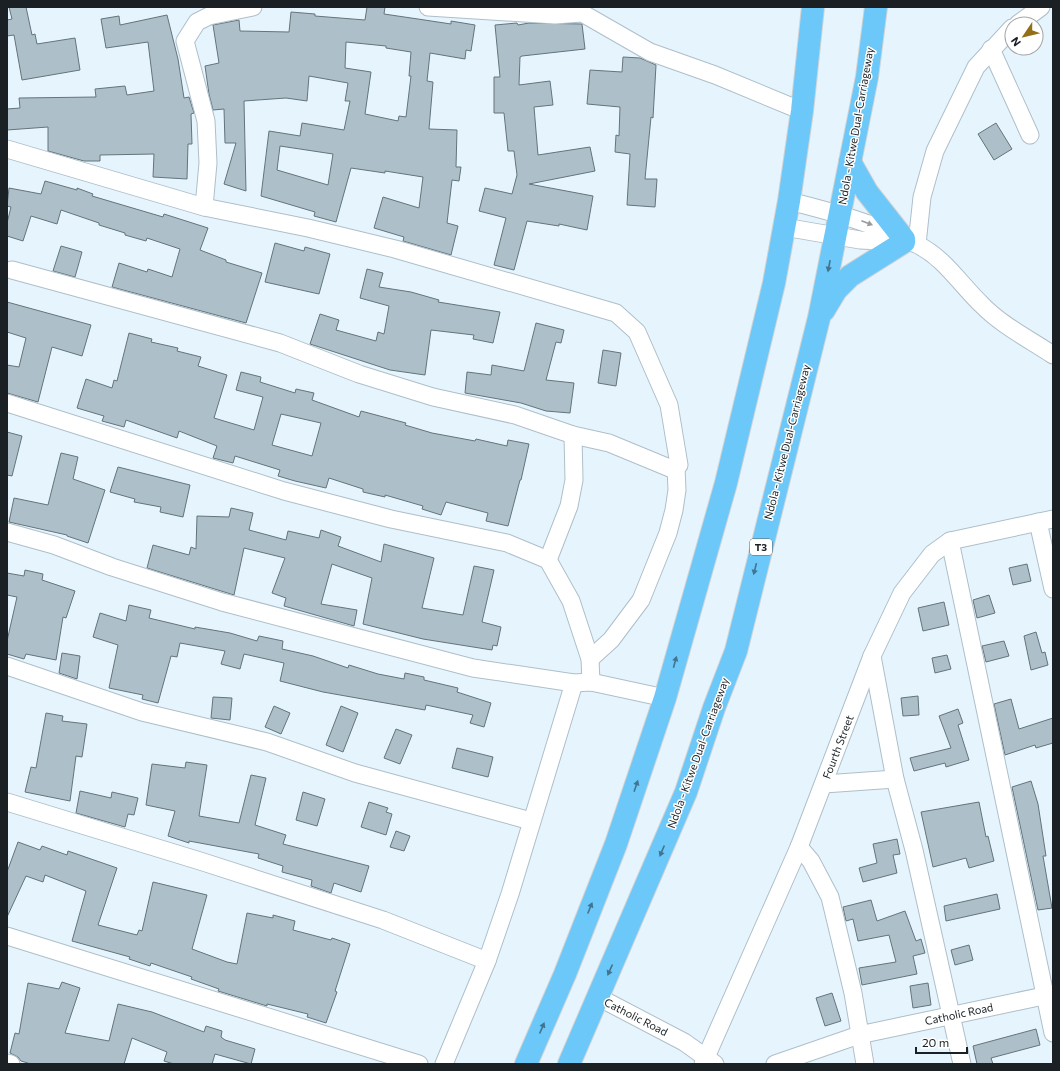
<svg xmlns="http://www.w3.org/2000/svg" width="1060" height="1071" viewBox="0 0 1060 1071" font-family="Commissioner,sans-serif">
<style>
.building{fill:#adbfc9;stroke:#64747d;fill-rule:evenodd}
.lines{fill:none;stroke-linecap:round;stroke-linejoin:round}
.street-casing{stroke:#aebfc9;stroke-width:19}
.highway-casing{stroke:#d1d2d3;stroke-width:24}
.street{stroke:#fff;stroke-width:17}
.highway{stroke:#6bc8f9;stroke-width:22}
.oneway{fill:#989b9c}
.oneway2{fill:#42748e}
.labels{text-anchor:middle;stroke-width:3;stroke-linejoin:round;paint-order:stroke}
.shield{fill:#fff;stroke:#5f6366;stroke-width:1}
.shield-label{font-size:10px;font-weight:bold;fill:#1a2024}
.street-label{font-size:11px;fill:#1a2024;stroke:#fff}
</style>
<rect width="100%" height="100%" fill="#e6f5fd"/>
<g class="building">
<path d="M9,7h17l6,28 3,-1 2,10 38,-6 5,32 -58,10 -8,-45 -7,1v-16l5,-1z"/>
<path d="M367,7h18l-1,7 34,5 33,5v-3l24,4 -4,26 -5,-1 -1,9 -35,-6 -3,28 6,1 -4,47 28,1 -1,37h5l-2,14 -7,-1 -5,43 11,3 -7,29 -48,-14 1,-4 -30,-9 9,-31 36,11 4,-31 -38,-6v2l-34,-5 -15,54 -22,-6 1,-4 -54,-16 8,-65 31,5 2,-13 42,7 6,-29h-5l3,-18 -39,-7 -2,25 -21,-3 -42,3 2,90 -22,-7 12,-41h-11l-1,-34 -11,1 -4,-16 -4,-28 14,-3 -6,-38 26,-5 1,11 49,1 2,-20 24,2v2l50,4zM346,42l40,4v2l25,4 -2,24h2l-5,41 -7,-1 -1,5 -33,-7 6,-42 -26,-4zM280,146l53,8 -5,31 -51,-15z"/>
<path d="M167,15l11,44 6,39 5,-1 5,16 -3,1 1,30h-4l-1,35 -34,-2 1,-23 -54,1v6h-16l-36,-10v-24l-41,3v-21l13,-1 -1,-10 77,-1 -1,-8 30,-3 2,9 27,-4 -6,-49 -42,6 -5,-29 18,-3 1,9z"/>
<path d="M517,23l1,2 11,-2 53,1 3,25 -63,7 -2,1 -1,28 31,-4 3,24 -19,2 4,48 52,-8 5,24 -66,13 64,12 -6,34 -28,-6v2l-32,-5 -13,49 -20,-5 12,-47 -27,-7 6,-23 27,6 5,-19 -3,-24h-6l-4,-38h-10v-36h6l-5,-52z"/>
<path d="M623,57l17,1 16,7 -3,53 -2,-1 -6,62h12l-2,28 -28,-2 3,-51 -15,-2 1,-17 3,1 1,-29 -33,-3 3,-34 32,2z"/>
<path d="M996,123l16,26 -18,11 -16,-26z"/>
<path d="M45,181l32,9v-2l16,6 -1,2 71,21 1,-3 44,14 -8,22 26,10v2l36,11 -16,50 -134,-36 7,-24 28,9 1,-3 24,8 8,-28 -33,-11 -1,3 -21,-6v-2l-26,-8v-2l-38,-13 -4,14 -26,-8 -8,25 -16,-5v-13l4,-16 -4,-1 2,-18 32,6z"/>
<path d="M275,243l29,8 1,-4 25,7 -11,40 -54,-12z"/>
<path d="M61,246l21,6 -7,25 -22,-6z"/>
<path d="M367,269l16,4 -4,14 32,5 28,8 -1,2 62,10 -7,31 -20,-4 1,-4 -43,-5 -6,45 -35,-5 -80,-26 10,-30 19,6 -3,10 40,11 2,-9 6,2 5,-28 -29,-8z"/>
<path d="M7,302l84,23 -9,31 -30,-9 -14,55 -31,-9v-28l12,2 7,-29 -19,-6z"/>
<path d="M536,323l28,7 -3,13 -5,-1 -10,38 28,3 -4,30 -24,-2 -25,-8 -56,-10 2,-21 24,3 1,-10 32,6z"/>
<path d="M129,333l23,6 -1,3 27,6 -1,3 24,6 -3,9 29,9 -13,43 40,12 9,-33 -27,-7 5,-18 20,5 -1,5 35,11 1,-4 18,4 -2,7 47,17 2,-6 45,12 -1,2 27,8 43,8 1,-2 31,7 1,-6 21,4 -8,36h-1l-12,46 -22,-5 2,-8 -42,-11 -5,13 -19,-6 1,-3 -38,-11v2l-22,-5v-3l-34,-11 -3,10 -31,-7 -17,-5 2,-6 -45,-14 -2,7 -20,-5 4,-12 -38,-15 -2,7 -51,-18 -2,7 -22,-6 2,-5 -27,-8 9,-29 26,9 2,-8 3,1zM281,414l40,9 -9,33 -40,-11z"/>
<path d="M603,350l18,3 -5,33 -18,-3z"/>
<path d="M7,432l15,4 -10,40 -5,-1z"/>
<path d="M61,453l17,4 -5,22 32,11 -17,53 -21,-7v-1l-58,-13 5,-24 34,7z"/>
<path d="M118,467l72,18 -7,32 -23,-5 1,-5 -27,-5 1,-3 -25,-7z"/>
<path d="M231,508l22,5 -4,17 37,10 2,-9 31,7 2,-8 20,7 -3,9 43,16 3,-18 50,14 -12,50 41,7 11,-49 20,4 -12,52 19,5 -4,19 -4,-1 -1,5 -69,-11 -60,-15 9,-46 -40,-14 -11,40 36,6 -3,16 -70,-20 2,-8 -14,-5 13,-35 -41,-10 -10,47 -87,-27 6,-23 36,10 2,-8 5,2 1,-33 32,1z"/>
<path d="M1027,564l4,17 -18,4 -4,-17z"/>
<path d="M25,570l18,4 -1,6 33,11 -9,27 -3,-1 -7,43 -30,-6 -2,5 -17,-5v-13l10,-44 -10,-2v-22l17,3z"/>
<path d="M989,595l6,18 -18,5 -4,-18z"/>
<path d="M944,602l5,23 -26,6 -5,-23z"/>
<path d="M129,605l22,5 -2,8 46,11v-2l35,6 27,8 2,-5 24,5 -1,8 31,7 35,12 1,-3 29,9 26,5 1,-6 19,4v3l34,8 -1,4 34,11 -7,24 -14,-4 3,-8 -47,-10 -1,5 -102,-18 -43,-11 4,-18 -40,-9 -4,15 -19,-5 4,-13 -45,-8 -3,14 -6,-1 -13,47 -16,-4 1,-4 -34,-7 9,-43 -25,-8 7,-24 26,8z"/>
<path d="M1036,632l6,21 3,-1 3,13 -17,5 -7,-34z"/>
<path d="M1004,641l5,15 -23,6 -4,-16z"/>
<path d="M62,653l18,3 -3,23 -18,-6z"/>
<path d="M947,655l4,14 -16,4 -3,-15z"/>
<path d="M918,696l1,19 -16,1 -2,-18z"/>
<path d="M213,697l19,1 -2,22 -19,-2z"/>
<path d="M1011,699l8,30 34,-11v25l-17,5 -1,-3 -30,10 -11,-51z"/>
<path d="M274,706l16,7 -9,21 -16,-7z"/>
<path d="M341,706l17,7 -15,39 -17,-7z"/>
<path d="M958,709l5,14 -5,2 11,35 -23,7 -1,-4 -31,8 -4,-13 41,-10 -12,-32z"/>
<path d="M46,713l17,3 -1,5 25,3 -5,33 -6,-1 -6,45 -45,-9 6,-25 5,1z"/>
<path d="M396,729l16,6 -12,29 -16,-6z"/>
<path d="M457,748l36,9 -5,20 -36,-9z"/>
<path d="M186,762l21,3 -8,51 40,7 12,-48 15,3 -11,47 31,10 -3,9 86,22 -8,26 -27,-9 -3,10 -20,-7 1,-6 -30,-8 1,-6 -25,-8 1,-4 -70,-13v2l-21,-7 7,-25 -29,-6 6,-41 33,4z"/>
<path d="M1031,781l7,23 8,52h-3l9,52 -14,2 -26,-123z"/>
<path d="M80,791l31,7 1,-6 26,6 -4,17 -6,-1 -3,13 -49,-14z"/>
<path d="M303,792l22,7 -8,27 -21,-6z"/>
<path d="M369,802l19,6 -2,4 6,2 -6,21 -25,-8z"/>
<path d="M979,802l7,35 2,-1 6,25 -25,7 -3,-10 -33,9 -12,-55z"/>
<path d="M396,831l14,5 -6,15 -14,-4z"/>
<path d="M897,839l3,15 -7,1 4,18 -34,9 -4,-14 18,-5 -4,-19z"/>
<path d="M18,842l22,8 2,-4 25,9 1,-4 49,17 -19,57 39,10 2,-5 3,1 11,-49 54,13 -15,54 35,13 10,2 10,-51 26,5v-3l22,6 -2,9 38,10 1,-2 18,6 -15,47 2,1 -11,31 -19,-6 1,-3 -41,-10v2l-49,-15 1,-2 -28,-10 1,-2 -41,-14 -1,3 -21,-7 1,-2 -58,-16 14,-50 -41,-16 -2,7 -17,-6 -19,41v-45z"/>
<path d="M997,894l3,15 -54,12 -2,-15z"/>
<path d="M871,900l6,21 28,-10 11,30 5,-2 4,14 -12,3 4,18 -55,11 -3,-17 37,-6 -7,-27 -31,6 -5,-22 -7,2 -3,-14z"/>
<path d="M969,945l4,15 -18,5 -4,-15z"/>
<path d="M62,982l18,6 -15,45 44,8 9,-37 34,8 52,20 2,-6 16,5 -1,6 4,3 30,9 -4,15 -36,-10 -3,10h-38l-10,-3 3,-9 -35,-14 -8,26h-93l-10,-3 -3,-4 -8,-4 5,-20 4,1 9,-51 31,6z"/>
<path d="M928,983l3,22 -18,3 -3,-22z"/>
<path d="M832,993l9,28 -16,5 -9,-28z"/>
<path d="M1036,1029l4,16 -49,13 2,6h-16l-4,-18z"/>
</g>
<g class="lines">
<defs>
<g id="street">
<path d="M428,7l127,8 27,-2 68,39 65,23 87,36"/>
<path d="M1018,24l23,-17"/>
<path d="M991,49l39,86"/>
<path d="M7,149l197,58 4,-44 -2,-42 -21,-80 12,-19 12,-6 44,-9"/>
<path d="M789,201c44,11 87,23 127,43 28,13 44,40 65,60 20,21 48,35 72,51"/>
<path d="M204,207l104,21 87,21 221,64 21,19 32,73 10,60 -3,3 1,22 -3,20 -6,23 -27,67 -30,40 -21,19"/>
<path d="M784,227l76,13 42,2"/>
<path d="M917,244l5,-47 13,-46 41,-84 36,-39"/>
<path d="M12,270l268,73 79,31 74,23 82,18 58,20 36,8 63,26 4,-1"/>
<path d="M7,403l277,88 107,28 116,24 41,17 23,41 19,58 1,23"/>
<path d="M1038,522l15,67"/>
<path d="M7,532l47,13 58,22 110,35 251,66 101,15 17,-1 74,16"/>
<path d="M950,541l103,492"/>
<path d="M548,560l21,-54 5,-26 -1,-45"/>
<path d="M872,656l23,123 19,71 48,214"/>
<path d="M7,666l135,46 125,30 88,31 176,48"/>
<path d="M824,784l71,-5"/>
<path d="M7,802l193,59 183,59 104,41"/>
<path d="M799,847l12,14 19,36 23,96 12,71"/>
<path d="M7,936l412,128"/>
<path d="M598,997l86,45 31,22"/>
<path d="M7,1063l4,1"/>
<path d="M444,1064l43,-103 23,-67 64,-211"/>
<path d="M703,1064l96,-217 73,-191 30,-63 30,-39 18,-13 103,-22"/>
<path d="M775,1064l84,-29 194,-41"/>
</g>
<g id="highway">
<path d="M850,162l17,30 37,47"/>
<path d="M824,310l12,-20 14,-14 54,-34"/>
<path d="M526,1064l39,-90 51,-130 49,-146 61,-215 48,-200 15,-82 13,-90 11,-104"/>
<path d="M569,1064l117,-272 28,-84 22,-57 83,-333 48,-241 9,-70"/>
</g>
</defs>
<use href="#street" class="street-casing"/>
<use href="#highway" class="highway-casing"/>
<use href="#street" class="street"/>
<use href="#highway" class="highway"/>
</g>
<defs><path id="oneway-solid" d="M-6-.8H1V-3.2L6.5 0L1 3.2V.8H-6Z"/></defs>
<use class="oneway" href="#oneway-solid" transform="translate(867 223) rotate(21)"/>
<g class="oneway2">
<use href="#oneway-solid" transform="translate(829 266) rotate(101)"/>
<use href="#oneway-solid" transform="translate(755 569) rotate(104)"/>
<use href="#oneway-solid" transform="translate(675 662) rotate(-75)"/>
<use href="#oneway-solid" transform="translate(636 786) rotate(-71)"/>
<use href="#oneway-solid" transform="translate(662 851) rotate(113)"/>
<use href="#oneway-solid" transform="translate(590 908) rotate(-68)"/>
<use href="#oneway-solid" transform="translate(610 970) rotate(114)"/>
<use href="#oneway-solid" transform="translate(542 1028) rotate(-67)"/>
</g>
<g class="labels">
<rect class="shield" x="750" y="539" width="22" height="16" rx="3"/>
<g class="shield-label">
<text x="761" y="551">T3</text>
</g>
<g class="street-label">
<text transform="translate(856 126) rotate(-80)" y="4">Ndola - Kitwe Dual-Carriageway</text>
<text transform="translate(787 442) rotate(-76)" y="4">Ndola - Kitwe Dual-Carriageway</text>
<text transform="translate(838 747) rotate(-69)" y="4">Fourth Street</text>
<text transform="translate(698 753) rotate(-70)" y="4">Ndola - Kitwe Dual-Carriageway</text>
<text transform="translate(959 1014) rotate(-12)" y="4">Catholic Road</text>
<text transform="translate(636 1017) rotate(27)" y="4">Catholic Road</text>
</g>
</g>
<rect width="1060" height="1071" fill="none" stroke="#1a2024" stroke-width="16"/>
<g transform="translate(1024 36) rotate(235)"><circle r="19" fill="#ffffff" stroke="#a3a6a7"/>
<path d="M0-3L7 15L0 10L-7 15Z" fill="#946f17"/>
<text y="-6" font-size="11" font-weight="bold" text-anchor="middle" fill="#1a2024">N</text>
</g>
<path d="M916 1047v6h51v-6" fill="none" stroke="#1a2024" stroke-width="2"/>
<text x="922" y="1047" font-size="12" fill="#1a2024" stroke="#ffffff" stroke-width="3" paint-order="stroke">20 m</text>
</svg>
